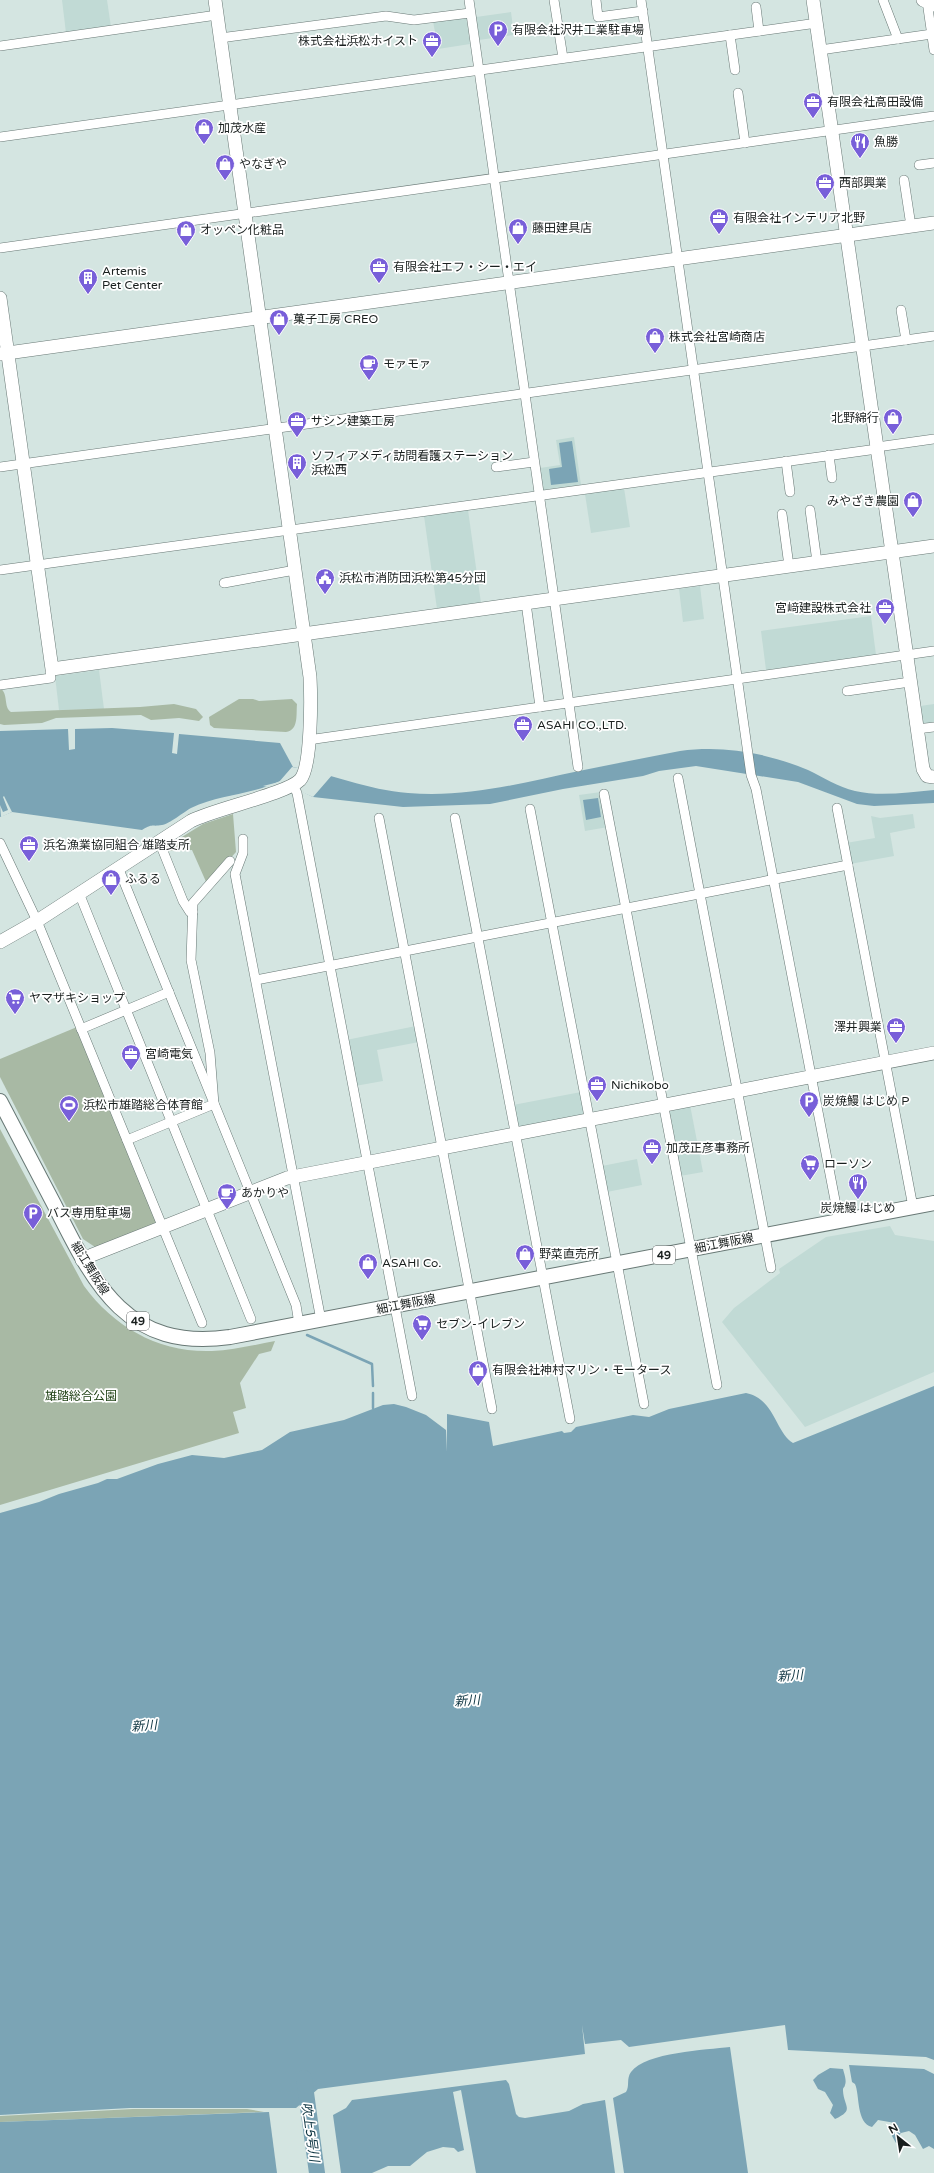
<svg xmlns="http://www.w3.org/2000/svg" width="934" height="2173" viewBox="0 0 934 2173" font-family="'Varela Round','Noto Sans JP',sans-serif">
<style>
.built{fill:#c1dad5}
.green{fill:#a8b9a4}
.water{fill:#7ba4b5}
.pier{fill:#d4e5e1}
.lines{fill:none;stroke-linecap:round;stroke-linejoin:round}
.stream{stroke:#7ba4b5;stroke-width:2.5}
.river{stroke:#7ba4b5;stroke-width:16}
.street-casing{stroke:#687875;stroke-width:10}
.secondary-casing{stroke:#687875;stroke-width:14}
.primary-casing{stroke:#687875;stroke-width:16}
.street{stroke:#fff;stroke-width:9}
.secondary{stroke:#fff;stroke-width:13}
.primary{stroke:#fff;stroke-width:14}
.labels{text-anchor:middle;stroke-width:3.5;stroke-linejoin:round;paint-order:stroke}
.shield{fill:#fff;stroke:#5e6262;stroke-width:1}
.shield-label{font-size:11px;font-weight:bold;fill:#191f1e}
.poi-label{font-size:12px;fill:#191f1e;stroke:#fff;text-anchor:start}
.street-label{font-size:12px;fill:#191f1e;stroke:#fff}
.park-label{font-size:12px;fill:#1e4013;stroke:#fff}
.water-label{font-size:13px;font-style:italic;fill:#0e3542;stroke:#fff}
</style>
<rect width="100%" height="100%" fill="#d4e5e1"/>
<g class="built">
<path d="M62,0h45l4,27 -45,6z"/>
<path d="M511,12l3,23 -35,5 -3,-23z"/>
<path d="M466,16l4,28 -32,5 -5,-28z"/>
<path d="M574,437l7,48 -38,5 -3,-22 20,-3 -4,-25z"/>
<path d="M624,488l6,39 -39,6 -6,-39z"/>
<path d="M468,510l13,93 -44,6 -13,-93z"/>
<path d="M700,586l4,33 -21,3 -4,-33z"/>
<path d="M871,616l5,39 -110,15 -5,-39z"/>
<path d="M99,670l5,39 -45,1 -4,-34z"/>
<path d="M934,704v20l-9,1 -2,-1 -3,-18z"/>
<path d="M601,792l7,35 -23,4 -6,-36z"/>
<path d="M913,814l2,14 -25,5 4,23 -44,8 -4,-21 29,-5 -4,-22 9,2z"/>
<path d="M416,1026l3,16 -42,8 6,31 -28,5 -9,-46z"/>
<path d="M581,1092l4,22 -68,14 -4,-23z"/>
<path d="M690,1105l13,67 -23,4 -13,-67z"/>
<path d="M637,1159l5,26 -35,7 -5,-26z"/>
<path d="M890,1226l5,9 39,6v131l-129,55 -83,-105 12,-14 46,-35 -1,-4 47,-32z"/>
</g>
<g class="green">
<path d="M0,688c9,6 3,19 11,24l129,-5 34,-3 22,5 7,8 -4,4 -20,-3 -28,2 -10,-5 -85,3 -14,5 -38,2 -4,-1z"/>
<path d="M239,699h14l6,2 33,-2 5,5c-1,10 2,26 -11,28l-72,-4 -4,-3 -1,-8z"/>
<path d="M233,814l3,38 -29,32 -15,-34 -26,1 -2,-3 39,-24z"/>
<path d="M77,1027l79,193 -1,3 -60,24 -12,-8 -83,-162v-18z"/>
<path d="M0,1129l84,157c30,41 75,67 128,65 21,-1 42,-6 63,-10l-4,10 -12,3 -19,29 6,25 -13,4 6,21 -239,72z"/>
<path d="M133,2109h114l17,3 -264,10v-6z"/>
</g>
<g class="water">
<path d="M572,441l6,41 -27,3 -2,-16 13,-2 -3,-24z"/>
<path d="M112,728l62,5 -2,20 5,1 2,-20 101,9 13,24c39,7 75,23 115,26 59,5 114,-10 171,-22 33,-7 67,-13 101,-20 44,-6 87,2 128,19 15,7 30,17 47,21 26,6 53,1 79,-1v13l-60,3 -17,-2 -59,-22 -102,-16 -37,5 -16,5 -80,13 -73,15 -87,3 -90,-10 -33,-16c-29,14 -60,13 -89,27 -7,4 -22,16 -29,17 -11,2 -8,-2 -20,5l-130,-18 -12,5v-86l68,-2 1,21 6,-1v-20z"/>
<path d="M598,798l3,19 -15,3 -3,-20z"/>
<path d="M934,1386v674l-8,-3 -138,-7 -3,-25 -156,22 -8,-7 -36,4 -3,-19 3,29 -267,35 -22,19h-166l-130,7v-602l39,-11 20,-8 39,-11 9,-4h10l41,-15 34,-9 32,3 38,-8 28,-18 54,-12 39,-15 11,-1 12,3 20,8 20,15 1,22v-38l42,8 4,24 69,-15 2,2 7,-1 5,-5 57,-12 16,2 20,-8 77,-16c29,6 29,39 47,50z"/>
<path d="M730,2047l18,126h-124l-11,-75 13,-6c4,-6 0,-13 5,-20 15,-20 75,-22 99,-25z"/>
<path d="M849,2065l75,4 10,5v75l-5,-3 -6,3 -8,-14 -6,-4 -8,2 -2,3 2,5 -5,2 -4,-7 6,-10 -3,-3 -17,-3 -6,7c-16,-4 -12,-32 -17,-43l-3,-2z"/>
<path d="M830,2068l13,1c1,4 4,12 2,16 -1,4 -2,1 -2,6 1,16 12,19 -8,28l-5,-6 3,-8 -8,-13 -7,-3 -5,-9 5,-5z"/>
<path d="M506,2080l3,4 7,30 3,3 6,1 44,-7 14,-7 22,-4 10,73h-139l-15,-83 -8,2 11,58 -6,2 -4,-4 -11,-1 -16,5 -17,14h-22l-16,7h-31l-8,-58 13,-7 6,-8z"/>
<path d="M269,2112l8,61h-277v-51z"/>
</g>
<g class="pier">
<path d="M292,767l41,7 -20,23 -32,-14 -13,4 -5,-1 16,-4z"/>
<path d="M4,796l8,16 -11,5 -1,-12 3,7 5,-2 -5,-13z"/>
</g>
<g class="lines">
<g class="stream">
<path d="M307,1335l65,29 1,22"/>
<path d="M373,1393v15"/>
</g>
<path class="river" d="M304,2078l13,95"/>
<defs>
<g id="street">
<path d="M469,0l109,767"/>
<path d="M554,0l9,58"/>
<path d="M596,0l2,17 45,-6"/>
<path d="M641,0l110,775 5,14 83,432"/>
<path d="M883,0l15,39"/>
<path d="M930,3l-2,5 6,42"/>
<path d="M756,7l3,24"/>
<path d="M730,35l5,35"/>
<path d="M220,38l166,-22 28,4 56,-7"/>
<path d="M0,46l217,-31"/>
<path d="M820,50l112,-16"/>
<path d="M738,93l7,50"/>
<path d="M0,137l817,-114"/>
<path d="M919,165l15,-2"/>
<path d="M904,180l7,46"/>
<path d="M0,248l934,-132"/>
<path d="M901,310l5,30"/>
<path d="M877,447l57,-8"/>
<path d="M829,455l3,23"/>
<path d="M786,461l4,31"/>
<path d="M0,467l934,-131"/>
<path d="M496,467l38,-5"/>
<path d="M810,510l7,52"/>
<path d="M782,514l7,52"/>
<path d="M0,570l877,-121"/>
<path d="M224,583l71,-13"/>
<path d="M526,603l14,104"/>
<path d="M0,685l51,-7 -1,-6 2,-3"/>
<path d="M847,691l63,-9"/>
<path d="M917,729l17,-2"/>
<path d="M308,740l626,-89"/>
<path d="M678,778l93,490"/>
<path d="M293,785l4,8 115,603"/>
<path d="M604,794l113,591"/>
<path d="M837,808l76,399"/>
<path d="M530,809l114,595"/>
<path d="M379,818l113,591"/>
<path d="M455,818l115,601"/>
<path d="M243,839v14l-8,21 86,446"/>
<path d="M159,841l24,60 7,11h3"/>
<path d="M0,843l37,78 165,402"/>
<path d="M118,867l178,438 3,19"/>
<path d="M79,893l172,426"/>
<path d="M256,980l592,-115"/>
<path d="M81,1029l88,-37"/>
<path d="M127,1140l87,-36 -4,-51 -19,-93 2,-57 37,-42"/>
</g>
<g id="secondary">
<path d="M813,0l110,769 4,7 7,1"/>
<path d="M923,0l11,5"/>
<path d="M0,298l52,371 882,-123"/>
<path d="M0,354l934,-131"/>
<path d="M0,942l37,-21 154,-100c23,-12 95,-27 109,-41 12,-13 11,-84 10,-103l-95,-677"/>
<path d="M82,1260l10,-5 195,-77 647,-125"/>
</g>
<path id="primary" d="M0,1101c18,35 37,70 55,105 39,78 72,146 175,131l704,-134"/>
</defs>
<use href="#street" class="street-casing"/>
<use href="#secondary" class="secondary-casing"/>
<use href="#primary" class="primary-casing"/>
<use href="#street" class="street"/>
<use href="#secondary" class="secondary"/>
<use href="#primary" class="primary"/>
</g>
<defs>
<symbol id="parking-pin" viewBox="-11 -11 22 30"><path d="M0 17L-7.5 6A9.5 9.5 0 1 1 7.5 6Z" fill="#785fd9" stroke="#fff"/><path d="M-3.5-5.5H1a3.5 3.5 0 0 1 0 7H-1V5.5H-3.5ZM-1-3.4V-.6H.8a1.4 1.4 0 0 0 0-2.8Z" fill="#fff"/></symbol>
<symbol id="office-pin" viewBox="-11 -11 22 30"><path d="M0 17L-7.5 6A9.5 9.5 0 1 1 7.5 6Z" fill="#785fd9" stroke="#fff"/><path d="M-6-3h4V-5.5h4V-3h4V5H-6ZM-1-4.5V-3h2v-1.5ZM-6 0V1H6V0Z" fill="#fff"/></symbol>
<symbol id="shop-pin" viewBox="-11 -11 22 30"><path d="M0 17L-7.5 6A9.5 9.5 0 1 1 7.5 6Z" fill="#785fd9" stroke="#fff"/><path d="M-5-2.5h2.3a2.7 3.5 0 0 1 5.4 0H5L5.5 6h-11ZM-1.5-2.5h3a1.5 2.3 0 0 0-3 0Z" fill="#fff"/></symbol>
<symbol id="restaurant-pin" viewBox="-11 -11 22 30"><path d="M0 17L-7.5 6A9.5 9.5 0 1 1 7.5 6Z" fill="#785fd9" stroke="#fff"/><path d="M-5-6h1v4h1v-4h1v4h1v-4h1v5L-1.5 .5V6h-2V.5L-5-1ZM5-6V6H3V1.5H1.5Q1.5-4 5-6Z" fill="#fff"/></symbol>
<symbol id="building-pin" viewBox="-11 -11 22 30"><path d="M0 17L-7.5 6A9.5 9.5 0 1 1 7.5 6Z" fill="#785fd9" stroke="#fff"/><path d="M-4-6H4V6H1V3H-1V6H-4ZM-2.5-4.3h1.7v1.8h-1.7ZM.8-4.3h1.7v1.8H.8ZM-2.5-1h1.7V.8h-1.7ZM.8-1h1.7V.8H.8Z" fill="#fff"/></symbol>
<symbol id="cafe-pin" viewBox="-11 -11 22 30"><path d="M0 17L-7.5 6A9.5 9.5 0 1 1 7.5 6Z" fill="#785fd9" stroke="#fff"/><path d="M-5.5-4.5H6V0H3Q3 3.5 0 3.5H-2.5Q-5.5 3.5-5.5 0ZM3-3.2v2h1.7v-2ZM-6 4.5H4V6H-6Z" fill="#fff"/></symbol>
<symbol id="civic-pin" viewBox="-11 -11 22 30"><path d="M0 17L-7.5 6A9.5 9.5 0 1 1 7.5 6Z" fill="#785fd9" stroke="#fff"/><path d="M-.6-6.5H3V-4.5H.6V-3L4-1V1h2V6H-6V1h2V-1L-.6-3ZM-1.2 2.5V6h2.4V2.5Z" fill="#fff"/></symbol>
<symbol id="supermarket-pin" viewBox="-11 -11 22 30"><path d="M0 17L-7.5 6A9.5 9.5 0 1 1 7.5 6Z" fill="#785fd9" stroke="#fff"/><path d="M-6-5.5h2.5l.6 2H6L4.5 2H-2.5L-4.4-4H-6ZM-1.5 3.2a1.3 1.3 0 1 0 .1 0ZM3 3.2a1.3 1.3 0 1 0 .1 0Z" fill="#fff"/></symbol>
<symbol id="stadium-pin" viewBox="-11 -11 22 30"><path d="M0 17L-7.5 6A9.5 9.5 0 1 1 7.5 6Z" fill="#785fd9" stroke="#fff"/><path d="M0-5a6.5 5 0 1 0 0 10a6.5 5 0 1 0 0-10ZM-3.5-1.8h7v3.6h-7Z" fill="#fff"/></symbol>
</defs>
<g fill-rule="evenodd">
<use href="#parking-pin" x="487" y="19" width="22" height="30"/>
<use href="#office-pin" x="421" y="30" width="22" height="30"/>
<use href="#office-pin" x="802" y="91" width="22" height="30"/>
<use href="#shop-pin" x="193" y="117" width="22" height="30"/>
<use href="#restaurant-pin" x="849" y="131" width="22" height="30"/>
<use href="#shop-pin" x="214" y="153" width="22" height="30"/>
<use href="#office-pin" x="814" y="172" width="22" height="30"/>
<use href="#office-pin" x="708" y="207" width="22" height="30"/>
<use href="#shop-pin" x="507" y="217" width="22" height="30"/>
<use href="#shop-pin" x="175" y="219" width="22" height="30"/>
<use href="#office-pin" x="368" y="256" width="22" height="30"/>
<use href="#building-pin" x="77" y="267" width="22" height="30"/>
<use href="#shop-pin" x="268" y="308" width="22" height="30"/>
<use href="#shop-pin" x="644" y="326" width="22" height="30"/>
<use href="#cafe-pin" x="358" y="353" width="22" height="30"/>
<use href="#shop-pin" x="882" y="407" width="22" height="30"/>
<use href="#office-pin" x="286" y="410" width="22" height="30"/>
<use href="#building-pin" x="286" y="452" width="22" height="30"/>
<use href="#shop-pin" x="902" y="490" width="22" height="30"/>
<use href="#civic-pin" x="314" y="567" width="22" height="30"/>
<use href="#office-pin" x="874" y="597" width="22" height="30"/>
<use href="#office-pin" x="512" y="714" width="22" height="30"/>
<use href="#office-pin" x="18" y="834" width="22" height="30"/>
<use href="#shop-pin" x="100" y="868" width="22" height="30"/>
<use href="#supermarket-pin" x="4" y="987" width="22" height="30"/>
<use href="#office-pin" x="885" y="1016" width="22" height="30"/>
<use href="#office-pin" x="120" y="1043" width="22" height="30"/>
<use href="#office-pin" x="586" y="1074" width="22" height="30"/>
<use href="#parking-pin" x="798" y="1090" width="22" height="30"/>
<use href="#stadium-pin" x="58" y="1094" width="22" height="30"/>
<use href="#office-pin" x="641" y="1137" width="22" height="30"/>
<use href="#supermarket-pin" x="799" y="1153" width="22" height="30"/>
<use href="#restaurant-pin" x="847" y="1172" width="22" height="30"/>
<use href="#cafe-pin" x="216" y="1182" width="22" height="30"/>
<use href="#parking-pin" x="22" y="1202" width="22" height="30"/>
<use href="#shop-pin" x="514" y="1243" width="22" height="30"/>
<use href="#shop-pin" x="357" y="1252" width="22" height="30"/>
<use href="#supermarket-pin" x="411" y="1313" width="22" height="30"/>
<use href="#shop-pin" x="467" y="1359" width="22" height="30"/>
</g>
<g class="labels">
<g class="shield">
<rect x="653" y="1246" width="22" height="18" rx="3"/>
<rect x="127" y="1312" width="22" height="18" rx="3"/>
</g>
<g class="shield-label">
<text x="664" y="1259">49</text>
<text x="138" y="1325">49</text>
</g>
<g class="poi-label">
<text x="512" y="34">有限会社沢井工業駐車場</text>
<text x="418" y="45" text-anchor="end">株式会社浜松ホイスト</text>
<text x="827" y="106">有限会社高田設備</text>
<text x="218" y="132">加茂水産</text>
<text x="874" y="146">魚勝</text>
<text x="239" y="168">やなぎや</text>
<text x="839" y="187">西部興業</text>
<text x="733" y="222">有限会社インテリア北野</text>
<text x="532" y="232">藤田建具店</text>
<text x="200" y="234">オッペン化粧品</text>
<text x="393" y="271">有限会社エフ・シー・エイ</text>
<text x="102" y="275">Artemis<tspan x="102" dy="14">Pet Center</tspan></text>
<text x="293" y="323">菓子工房 CREO</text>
<text x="669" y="341">株式会社宮崎商店</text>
<text x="383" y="368">モァモァ</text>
<text x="879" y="422" text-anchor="end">北野綿行</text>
<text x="311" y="425">サシン建築工房</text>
<text x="311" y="460">ソフィアメディ訪問看護ステーション<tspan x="311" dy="14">浜松西</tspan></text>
<text x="899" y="505" text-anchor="end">みやざき農園</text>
<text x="339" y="582">浜松市消防団浜松第45分団</text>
<text x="871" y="612" text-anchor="end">宮﨑建設株式会社</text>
<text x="537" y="729">ASAHI CO.,LTD.</text>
<text x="43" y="849">浜名漁業協同組合 雄踏支所</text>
<text x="125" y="883">ふるる</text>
<text x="29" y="1002">ヤマザキショップ</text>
<text x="882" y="1031" text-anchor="end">澤井興業</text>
<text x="145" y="1058">宮崎電気</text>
<text x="611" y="1089">Nichikobo</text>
<text x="823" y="1105">炭焼鰻 はじめ P</text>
<text x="83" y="1109">浜松市雄踏総合体育館</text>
<text x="666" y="1152">加茂正彦事務所</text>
<text x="824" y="1168">ローソン</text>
<text x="241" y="1197">あかりや</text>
<text x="858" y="1212" text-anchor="middle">炭焼鰻 はじめ</text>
<text x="47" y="1217">バス専用駐車場</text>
<text x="539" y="1258">野菜直売所</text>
<text x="382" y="1267">ASAHI Co.</text>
<text x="436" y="1328">セブン-イレブン</text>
<text x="492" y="1374">有限会社神村マリン・モータース</text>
</g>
<g class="street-label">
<text transform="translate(724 1243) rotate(-11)" y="4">細江舞阪線</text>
<text transform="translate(90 1268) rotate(58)" y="4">細江舞阪線</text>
<text transform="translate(406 1304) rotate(-11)" y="4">細江舞阪線</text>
</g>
<g class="park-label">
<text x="81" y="1400">雄踏総合公園</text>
</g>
<g class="water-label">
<text transform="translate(790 1675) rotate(-4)" y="5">新川</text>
<text transform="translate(467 1700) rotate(-4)" y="5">新川</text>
<text transform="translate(144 1725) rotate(-4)" y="5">新川</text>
<text transform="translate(311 2132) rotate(82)" y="5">吹上5号川</text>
</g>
</g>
<g transform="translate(898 2137) rotate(330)" stroke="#ffffff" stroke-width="3" paint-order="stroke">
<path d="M0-3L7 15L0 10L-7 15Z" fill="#191f1e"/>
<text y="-6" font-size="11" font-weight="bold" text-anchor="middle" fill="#191f1e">N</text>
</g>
</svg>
